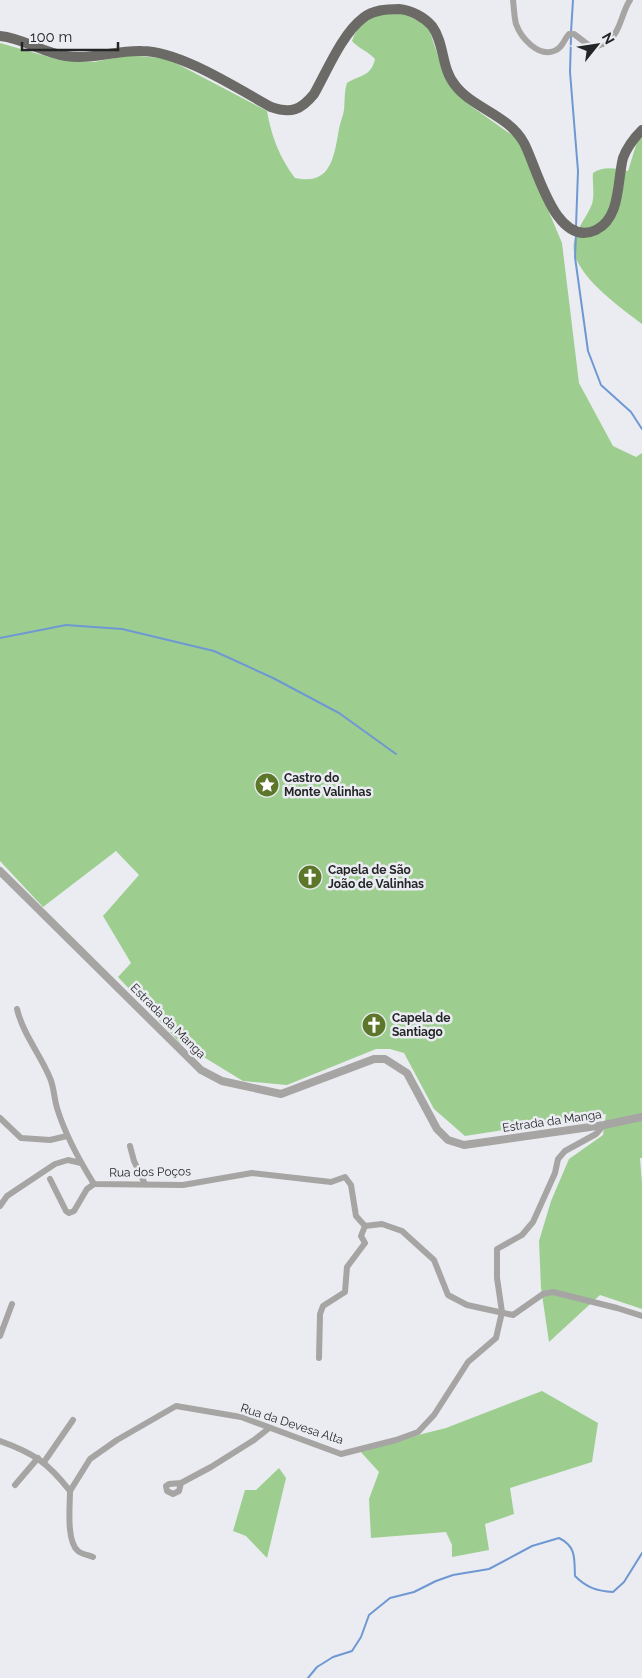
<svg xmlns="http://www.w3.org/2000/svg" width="642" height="1678" viewBox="0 0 642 1678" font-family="Raleway,sans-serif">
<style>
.forest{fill:#9dce90}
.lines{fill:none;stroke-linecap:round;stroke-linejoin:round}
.stream{stroke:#6f98d3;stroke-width:2}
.minor{stroke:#a6a5a3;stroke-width:6}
.tertiary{stroke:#a6a5a3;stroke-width:8}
.primary{stroke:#6c6a66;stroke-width:10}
.labels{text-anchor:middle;stroke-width:5;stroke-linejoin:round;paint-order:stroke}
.poi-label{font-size:12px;font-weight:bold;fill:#242527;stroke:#eaecf1;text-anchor:start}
.street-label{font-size:12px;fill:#242527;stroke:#eaecf1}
</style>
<rect width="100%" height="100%" fill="#eaecf1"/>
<g class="forest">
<path d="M385,12l20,2 19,10 5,5 14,42 14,23 11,10 48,34 7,12 39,93 17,140 34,63 23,11 6,-4v705h-2l2,26v125l-42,-14 -51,47 -8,-54 -2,-47 12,-40 18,-42 34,-24 3,-21 -141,22 -31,-27 -30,-56 -14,-4h-14l-89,36 -44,-4 -64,-39 -61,-65 13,-14 -28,-47 36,-41 -23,-24 -73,56 -43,-46v-818l56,16 38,3 36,-7 38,4 99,52c5,27 12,45 28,67 36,8 39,-21 44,-49 1,-6 4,-13 5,-19 1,-9 0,-18 3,-27 12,-8 24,-6 28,-24 -6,-7 -17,-11 -23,-18 5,-16 17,-24 33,-29z"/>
<path d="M642,138v186c-21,-16 -74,-53 -68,-82 3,-15 13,-25 18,-38 3,-10 0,-21 1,-31 10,-7 23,-5 35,-2l9,-29z"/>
<path d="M542,1391l56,32 -6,39 -82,26 4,26 -29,10 4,26 -37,7v-12l-6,-13 -75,6 -2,-39 10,-27 -20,-22 87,-22z"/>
<path d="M279,1468l7,10 -19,80 -21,-22 -13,-5 12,-41h11z"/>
</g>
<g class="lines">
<g class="stream">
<path d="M571,32l2,-32"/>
<path d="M571,37l-1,35 8,99 -2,56"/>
<path d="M576,234l-1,23 13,94 13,34 30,27 11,17"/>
<path d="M0,638l66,-13 56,4 92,22 59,27 66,35 57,41"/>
<path d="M308,1678l9,-11 16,-10 19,-6 9,-14 8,-22 21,-17 24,-6 22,-11 17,-6 36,-6 43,-23 27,-8c18,9 15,21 16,38 12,12 22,15 38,16l11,-10 18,-29"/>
</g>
<g class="minor">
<path d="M513,0c1,8 1,16 3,24 5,14 22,33 38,27 9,-3 10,-12 15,-17h5l17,13c31,-3 27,-29 39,-47"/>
<path d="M17,1009c6,25 23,45 33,69 4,9 4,20 7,30 8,26 22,52 37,76l89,1 69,-12 79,9 14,-5 6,8 5,31 9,10 17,-2 20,7 32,29 14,35 19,10 46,10 30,-21 10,-2 64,16 25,8"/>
<path d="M0,1118l21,20 29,2 17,-4"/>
<path d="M130,1146l4,15 11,23"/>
<path d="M50,1179l16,32 3,2 5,-2 13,-22 7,-5"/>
<path d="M0,1206l7,-10 48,-32 13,-4 13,3"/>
<path d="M0,1336l12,-32"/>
<path d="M319,1358l1,-44 3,-8 22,-14 2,-25 18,-24 -4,-7 4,-10"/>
<path d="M0,1441c34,12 48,22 70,50"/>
<path d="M44,1462l29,-42"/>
<path d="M181,1483l-2,8 -6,3 -6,-3 -1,-5 3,-2 12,-1 30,-16 43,-27 14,-11"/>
<path d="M15,1485l23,-27"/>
<path d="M70,1491l20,-32 27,-19 59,-34 65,11 100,37 55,-14 22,-8 16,-17 34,-53 28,-24 6,-26 -5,-34v-29l25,-14 11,-13 22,-49 3,-14 7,-8 31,-17 8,-9"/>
<path d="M70,1491c0,14 -4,50 8,60 3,3 10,4 15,6"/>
</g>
<path class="tertiary" d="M0,871l201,199 21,11 59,13 93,-35h11l22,14 30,56 11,11 16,5 140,-20 38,-8"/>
<path class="primary" d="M0,36c23,2 43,17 66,20 26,4 50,-6 76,-5 38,0 96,38 129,56 20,7 30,3 43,-13 13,-23 28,-60 49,-76 10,-8 23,-9 36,-9 12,1 25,8 33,17 13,18 9,42 23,59 17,23 54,30 69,58 13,24 31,106 72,87 25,-12 21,-49 27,-72 4,-11 11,-20 19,-28"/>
</g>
<defs>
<symbol id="sight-disc" viewBox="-11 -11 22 22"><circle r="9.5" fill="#5c772a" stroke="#eaecf1"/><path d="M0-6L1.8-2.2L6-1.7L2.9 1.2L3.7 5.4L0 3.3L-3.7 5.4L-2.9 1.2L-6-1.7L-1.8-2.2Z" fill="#fff"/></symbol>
<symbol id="church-disc" viewBox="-11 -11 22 22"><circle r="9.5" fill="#5c772a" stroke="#eaecf1"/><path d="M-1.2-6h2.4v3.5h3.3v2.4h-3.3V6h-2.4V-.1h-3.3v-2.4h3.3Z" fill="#fff"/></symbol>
</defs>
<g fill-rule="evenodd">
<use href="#sight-disc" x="253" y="771" width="28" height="28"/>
<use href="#church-disc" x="296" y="863" width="28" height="28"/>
<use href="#church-disc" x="360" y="1011" width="28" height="28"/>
</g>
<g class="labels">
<g class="poi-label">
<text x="284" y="782">Castro do<tspan x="284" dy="14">Monte Valinhas</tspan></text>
<text x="328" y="874">Capela de São<tspan x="328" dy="14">João de Valinhas</tspan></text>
<text x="392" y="1022">Capela de<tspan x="392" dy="14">Santiago</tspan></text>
</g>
<g class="street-label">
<text transform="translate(168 1021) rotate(45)" y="4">Estrada da Manga</text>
<text transform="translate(552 1121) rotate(-8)" y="4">Estrada da Manga</text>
<text transform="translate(150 1172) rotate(-1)" y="4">Rua dos Poços</text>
<text transform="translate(292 1424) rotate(18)" y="4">Rua da Devesa Alta</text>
</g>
</g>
<g transform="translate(597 45) rotate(60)" stroke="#eaecf1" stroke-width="4" paint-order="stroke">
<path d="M0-4L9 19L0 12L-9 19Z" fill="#242527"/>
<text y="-8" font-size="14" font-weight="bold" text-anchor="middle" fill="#242527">N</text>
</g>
<path d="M22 42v8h96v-8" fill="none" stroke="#242527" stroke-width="2.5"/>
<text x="30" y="42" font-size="15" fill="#242527" stroke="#eaecf1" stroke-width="4" paint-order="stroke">100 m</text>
</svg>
